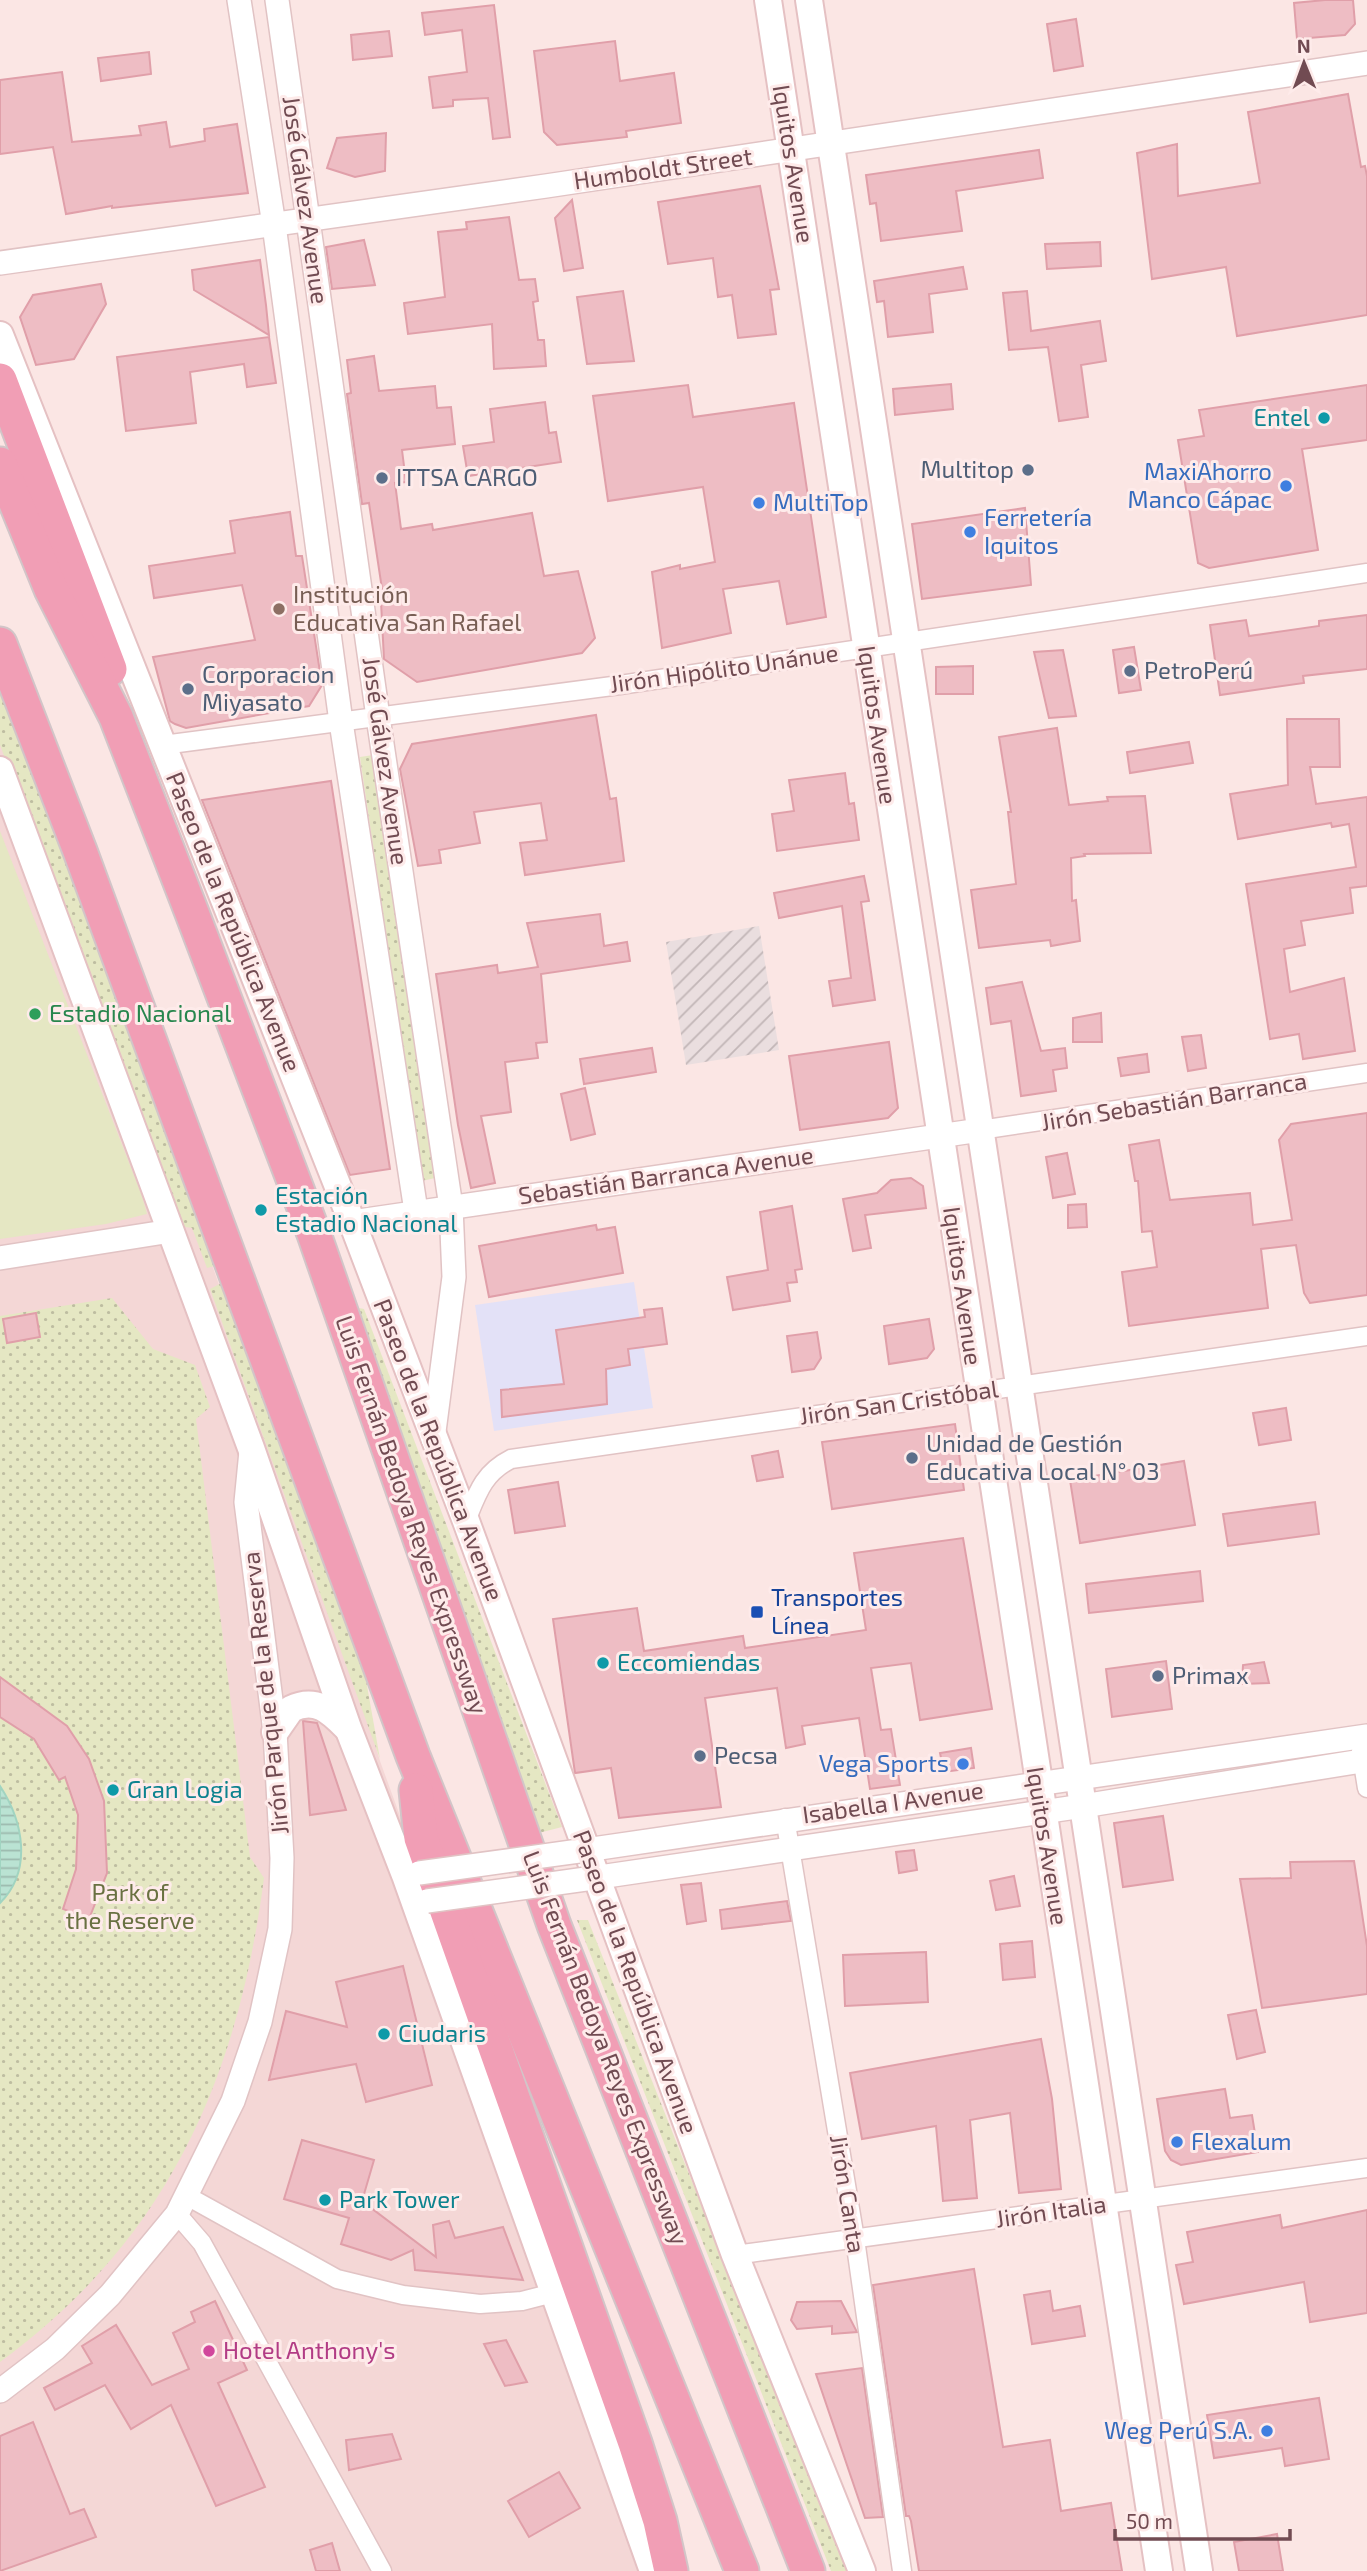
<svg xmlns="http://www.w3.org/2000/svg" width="1367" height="2571" viewBox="0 0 1367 2571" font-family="'Exo 2',sans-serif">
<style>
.residential{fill:#f4d7d6}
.industrial{fill:url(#industrial-furrows)}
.education{fill:#e3e1f7}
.green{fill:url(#green-dots)}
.pitch{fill:#e5e7c3}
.water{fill:url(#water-rules);stroke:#a1d4c1;stroke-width:2}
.building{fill:#eebdc4;stroke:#e09fa9;stroke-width:2}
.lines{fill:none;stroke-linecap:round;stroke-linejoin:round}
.minor-casing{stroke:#e1c3c4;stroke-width:21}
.tertiary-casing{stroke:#e1c3c4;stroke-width:26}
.secondary-casing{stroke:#e5c1c3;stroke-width:30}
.motorway-casing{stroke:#d2c5c8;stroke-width:37}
.minor{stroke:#fff;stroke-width:18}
.tertiary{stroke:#fff;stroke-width:23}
.secondary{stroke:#fff;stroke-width:26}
.motorway{stroke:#f19eb5;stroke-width:33}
.tertiary-bridge-casing{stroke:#e1c3c4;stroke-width:26;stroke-linecap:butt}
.tertiary-bridge{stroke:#fff;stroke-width:23}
.culture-dot{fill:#0f9aa8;stroke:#feebea;stroke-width:2.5}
.service-dot{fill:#5c6f8a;stroke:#feebea;stroke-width:2.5}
.shop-dot{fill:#3f7fe0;stroke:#feebea;stroke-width:2.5}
.education-dot{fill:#8d6e63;stroke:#feebea;stroke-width:2.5}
.leisure-dot{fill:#2e9e5b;stroke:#feebea;stroke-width:2.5}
.transit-dot{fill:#1a4fb4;stroke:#feebea;stroke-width:2.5}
.hotel-dot{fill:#d1479c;stroke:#feebea;stroke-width:2.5}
.labels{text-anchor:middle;stroke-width:6;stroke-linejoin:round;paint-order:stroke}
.street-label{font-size:24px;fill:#714b52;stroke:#feebea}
.culture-label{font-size:24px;fill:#0d838f;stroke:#feebea;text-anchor:start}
.service-label{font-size:24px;fill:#4e5e75;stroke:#feebea;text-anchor:start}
.shop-label{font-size:24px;fill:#366cbe;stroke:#feebea;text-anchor:end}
.education-label{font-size:24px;fill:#785e54;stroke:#feebea;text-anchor:start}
.leisure-label{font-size:24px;fill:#27864d;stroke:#feebea;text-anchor:start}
.transit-label{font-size:24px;fill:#164399;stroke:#feebea;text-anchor:start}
.park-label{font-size:24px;fill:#697141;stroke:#feebea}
.hotel-label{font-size:24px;fill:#b23c85;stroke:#feebea;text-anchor:start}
</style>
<defs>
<pattern id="industrial-furrows" width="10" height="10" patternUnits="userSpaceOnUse" patternTransform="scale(1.75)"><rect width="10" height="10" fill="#eadedf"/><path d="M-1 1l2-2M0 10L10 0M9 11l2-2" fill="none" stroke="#c2b6b7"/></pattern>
<pattern id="green-dots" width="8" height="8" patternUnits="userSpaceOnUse" patternTransform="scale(1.75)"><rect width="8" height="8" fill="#e5e7c3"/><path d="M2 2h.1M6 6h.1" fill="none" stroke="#bebda1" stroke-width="1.8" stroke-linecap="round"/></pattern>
<pattern id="water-rules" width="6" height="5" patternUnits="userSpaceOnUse" patternTransform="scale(1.75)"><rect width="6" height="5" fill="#bae3d3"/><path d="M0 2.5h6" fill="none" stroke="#9cbaae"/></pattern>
</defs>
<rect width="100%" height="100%" fill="#fbe6e4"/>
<path class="residential" d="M0,724l193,488 144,402 43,147 139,382 167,428h-686z"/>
<path class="industrial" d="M759,926l20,124 -93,15 -20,-123z"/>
<path class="education" d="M634,1282l19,126 -159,23 -19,-126z"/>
<g class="green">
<path d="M0,685l218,580 -11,3 -15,-40 -13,-2 -179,-481z"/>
<path d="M373,755l62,423 -13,3 -62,-424z"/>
<path d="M227,1280l130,349 23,130 -170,-470z"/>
<path d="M112,1298l41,51 42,16 15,42 -14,12 54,438 14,21c-26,201 -97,362 -264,484v-1046z"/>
<path d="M359,1308l5,1 198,518 -27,7z"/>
<path d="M577,1920h11l259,651h-16z"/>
</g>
<path class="pitch" d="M0,831l142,365 5,18 -41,10 -106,15z"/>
<path class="water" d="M0,1786c23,35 33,84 0,117z"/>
<g class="building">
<path d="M1325,0h28l2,24 -10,11 -48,4 -3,-36z"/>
<path d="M494,5l16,132 -17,2 -5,-41 -35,2v6l-20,2 -4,-31 38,-5 -5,-42 -37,5 -3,-22z"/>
<path d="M1076,19l7,47 -29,5 -7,-47z"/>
<path d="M389,31l3,25 -39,4 -2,-25z"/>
<path d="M615,41l5,40 54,-8 7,50 -55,8 1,6 -70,8 -13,-13 -10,-81z"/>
<path d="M149,52l2,22 -50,7 -3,-23z"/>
<path d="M62,72l10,70 69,-7 -2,-9 27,-4 4,25 35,-6 -1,-12 33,-5 11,69 -136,15v-2l-46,8 -13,-67 -53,7v-74z"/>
<path d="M1348,94l13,73 4,-1 2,10v139l-130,21 -11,-69 -74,12 -15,-126 40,-9 1,52 82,-13 -12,-71z"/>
<path d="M386,133l-1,38 -30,6 -28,-9 10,-30z"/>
<path d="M1039,150l4,28 -87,13 6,40 -81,10 -5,-38 -6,1 -4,-29z"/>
<path d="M760,186l19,103 -9,1 6,44 -38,4 -6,-43 -14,2 -5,-39 -45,6 -10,-62z"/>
<path d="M572,200l11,68 -19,3 -9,-53z"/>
<path d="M509,217l10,63 16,-1 3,22 -5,1 5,38h6l2,26 -52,3 -2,-45 -84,10 -4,-31 41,-6 -7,-65 29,-3 -1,-7z"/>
<path d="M364,240l11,45 -43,4 -6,-42z"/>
<path d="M1100,242l1,24 -54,3 -2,-25z"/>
<path d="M260,260l6,45 3,30 -75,-45 -2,-20z"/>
<path d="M963,267l4,22 -38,5 4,38 -45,5 -4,-36 -7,1 -3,-21z"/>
<path d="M101,284l5,20 -32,55 -38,6 -16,-48 13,-22z"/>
<path d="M623,291l11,70 -47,3 -10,-67z"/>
<path d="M1027,291l4,40 69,-10 6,40 -25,4 7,52 -29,4 -11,-74 -39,3 -6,-57z"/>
<path d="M269,337l7,46 -29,4 -3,-23 -54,8 6,51 -70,8 -9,-74z"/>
<path d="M374,356l5,35 56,-5 2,22 14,-1 4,37 -53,6 4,32 -11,1 6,46 31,-5 1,6 99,-17 12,63 34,-5 17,67 -13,15 -165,29 -33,-23 -3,-57h3l-15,-99 -7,1 -15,-110 4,-1 -4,-33z"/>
<path d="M951,384l2,25 -58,6 -2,-26z"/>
<path d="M688,385l5,32 101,-14 32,214 -39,7 -8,-43 -56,8 8,44 -69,15 -10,-76 28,-7v4l35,-7 -12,-75 -95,14 -15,-105z"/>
<path d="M1367,385v55l-65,9 16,101 -109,18 -11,-5 -20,-123 26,-4 -5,-26z"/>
<path d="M545,402l4,31 7,-1 5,30 -93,14 -5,-30 31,-4 -4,-33z"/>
<path d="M1025,508l6,77 -109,14 -10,-75z"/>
<path d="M290,512l6,44h6l20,129 -13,21 -123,22 -11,-4 -5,-3 -17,-64 102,-17 -13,-55 -88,13 -5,-32 86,-13 -5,-32z"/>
<path d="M1367,615v54l-64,7 1,7 -84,12 -10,-70 36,-5 3,16 70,-10v-5z"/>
<path d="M1134,647l7,43 -22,3 -6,-43z"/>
<path d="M1063,650l13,66 -27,2 -15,-66z"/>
<path d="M973,666v28h-37v-27z"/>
<path d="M596,715l14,84 6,-1 8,63 -99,14 -5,-32 27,-3 -6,-37 -67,9 6,31 -41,7 2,13 -23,3 -18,-97 12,-25z"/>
<path d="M1287,719h52l1,48h-30l6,37 51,-7v89l-17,2 3,25 -52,8 4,24 -21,4 6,43 54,-14 11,73 -52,8 -4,-25 -29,5 -24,-155 110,-17 -7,-43 -17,3 -1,-4 -93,16 -8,-45 58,-9z"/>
<path d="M1057,728l12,77 39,-4 -1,-4 38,-1 6,57 -67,1 1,2 -14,2 1,43 4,-1 4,41 -29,5 -1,-6 -71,8 -8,-58 45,-6 -8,-72h3l-12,-75z"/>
<path d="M1189,742l4,21 -63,10 -3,-21z"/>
<path d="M845,773l4,31 5,-1 5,37 -82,11 -5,-37 22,-3 -5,-31z"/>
<path d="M331,781l59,388 -40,6 -148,-375z"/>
<path d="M864,876l5,25 -8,1 14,98 -42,6 -4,-25 22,-3 -9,-72 -63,12 -5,-25z"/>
<path d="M600,914l4,32 23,-4 3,19 -89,13 6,68 -11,1 2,15 -33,4 6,50 -30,4 14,67 -24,5 -13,-63 -22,-151 61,-9 1,8 40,-6 -11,-44z"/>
<path d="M1022,982l19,69 24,-3 2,20 -14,2 3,21 -35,5 -10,-75 -20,3 -5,-36z"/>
<path d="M1101,1013l1,29h-29v-24z"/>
<path d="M1201,1035l5,33 -18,3 -6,-34z"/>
<path d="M889,1042l9,66 -10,10 -88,12 -11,-74z"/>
<path d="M652,1048l4,24 -72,12 -4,-25z"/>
<path d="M1147,1054l2,18 -28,4 -3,-18z"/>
<path d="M585,1088l10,46 -24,6 -10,-46z"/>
<path d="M1367,1113v182l-57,8 -6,-10 -8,-48 -35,4 7,59 -139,18 -7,-54 35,-5 -5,-36 -10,1 -4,-51h-3l-6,-36 30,-5 11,60 80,-7 3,32 39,-5 -13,-80 12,-16z"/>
<path d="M1067,1153l8,41 -22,4 -7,-41z"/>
<path d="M911,1178l12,8 3,22 -61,7 6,33 -18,3 -10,-52 34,-6 14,-13z"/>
<path d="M1086,1204l1,23 -19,1v-23z"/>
<path d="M792,1206l10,63 -7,1 2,12 -10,1 3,18 -57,9 -6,-33 41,-7 -8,-58z"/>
<path d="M596,1225l1,5 18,-3 8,46 -134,24 -10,-51z"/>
<path d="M662,1308l5,36 -39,5 2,16 -24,4 1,35 -105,13 -1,-27 63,-6 -8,-54 89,-13 -1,-7z"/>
<path d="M36,1313l4,24 -33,6 -4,-24z"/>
<path d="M929,1319l5,30 -7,9 -38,6 -5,-38z"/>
<path d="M817,1332l4,26 -7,11 -22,3 -5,-36z"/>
<path d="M1286,1408l5,32 -32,5 -6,-32z"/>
<path d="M955,1424l9,66 -132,19 -10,-67z"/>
<path d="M778,1451l5,26 -26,4 -5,-25z"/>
<path d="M1184,1461l11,64 -115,18 -10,-63z"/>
<path d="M558,1482l7,44 -50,7 -7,-43z"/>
<path d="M1315,1502l4,32 -91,12 -5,-32z"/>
<path d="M963,1538l29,171 -72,11 -9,-57 -40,5 10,62 10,-1 9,56 -30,4 -11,-71 -57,8 3,18 -19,4 -9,-60 -72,10 16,109 -102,11 -8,-50 -36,5 -22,-154 84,-11 7,43 99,-15 2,12 121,-18 -12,-77z"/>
<path d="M1200,1571l3,30 -114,12 -3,-29z"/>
<path d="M1166,1661l6,48 -60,8 -6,-48z"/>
<path d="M1264,1662l5,21 -27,1 1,-19z"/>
<path d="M0,1677l67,49 22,33 15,42 3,72 -18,46 -26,-10 13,-40 2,-54 -13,-38 -6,3 -25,-41 -34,-22z"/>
<path d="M303,1721l14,2 29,87 -36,5z"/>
<path d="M971,1748l3,20 -30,4 -4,-19z"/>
<path d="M1163,1816l10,64 -50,7 -9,-64z"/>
<path d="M914,1850l3,20 -18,3 -3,-21z"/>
<path d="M1354,1861l13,85v48l-105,14 -22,-129 51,-1 -1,-16z"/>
<path d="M1014,1876l6,30 -24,4 -6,-29z"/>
<path d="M701,1883l5,38 -19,3 -6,-39z"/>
<path d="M787,1901l4,20 -69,8 -2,-19z"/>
<path d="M1032,1941l3,36 -32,3 -3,-36z"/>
<path d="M926,1952l2,50 -83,4 -2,-51z"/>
<path d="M403,1966l29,119 -66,17 -10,-38 -87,16 17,-69 61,16 -11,-45z"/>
<path d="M1256,2010l9,42 -28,7 -9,-44z"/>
<path d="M1041,2039l11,60 9,90 -42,4 -9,-80 -40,7 7,78 -34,3 -7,-75 -74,13 -12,-66z"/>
<path d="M1225,2089l5,29 22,-3 6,37 -77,13 -10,-5 -6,-9 -8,-52z"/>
<path d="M302,2140l72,20 -12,41 74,56 -3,-32 16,-4 6,17 48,-11 20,53 -108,-10 -2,-20 -22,10 -50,-16 8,-26 -65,-19z"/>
<path d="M1367,2210v103l-57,9 -6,-40 -120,22 -8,-39 17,-3 -6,-30 93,-17 2,13z"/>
<path d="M974,2269l29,178 47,-7 11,71 50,-8 11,68h-203l-8,-50 -2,-5h-3l-33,-231z"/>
<path d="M1050,2291l3,20 27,-5 5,30 -53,8 -8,-49z"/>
<path d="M215,2301l32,69 -29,13 47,104 -49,19 -45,-101 -40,24 -26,-44 -50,25 -11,-22 48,-25 -10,-17 34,-21 36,60 37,-16 -16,-36 22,-11 -4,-10z"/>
<path d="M841,2301l16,31 -25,2v-8l-35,3 -6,-9 6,-18z"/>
<path d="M506,2340l21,42 -22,4 -21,-42z"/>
<path d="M862,2368l21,149 -18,1 -49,-144z"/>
<path d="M1319,2398l10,61 -44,7 -3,-18 -68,10 -7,-43z"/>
<path d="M33,2422l37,92 14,-5 12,28 -96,34v-135z"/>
<path d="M392,2434l9,25 -52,11 -3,-30z"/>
<path d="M559,2472l21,36 -51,29 -21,-36z"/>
<path d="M1277,2534l6,37h-44l-5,-29z"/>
<path d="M332,2543l8,28h-24l-6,-21z"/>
</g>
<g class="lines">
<defs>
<g id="minor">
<path d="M163,745l457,-60 747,-112"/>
<path d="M980,1130l387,-57"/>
<path d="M466,1521c11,-27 17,-48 45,-62l856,-123"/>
<path d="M1361,1751l6,37"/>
<path d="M785,1818l70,421 47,332"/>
<path d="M187,2196l150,83 66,16 77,9 42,-3 31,-8"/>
<path d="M177,2214l25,29 180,328"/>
<path d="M735,2255l632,-87"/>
</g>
<g id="tertiary">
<path d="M239,0l35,225 67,497 75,489"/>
<path d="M277,0l101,717 73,490 3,70 -21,162"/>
<path d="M0,263l546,-77 821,-123"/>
<path d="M352,1222l628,-92"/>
<path d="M0,1258l171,-27"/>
<path d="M579,1851l788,-115"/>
<path d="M586,1879l497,-73 284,-46"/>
<path d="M0,2391l55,-42 55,-54 67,-81 56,-113 27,-79 20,-93 2,-71 -7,-126 -29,-230 5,-51"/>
</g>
<g id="secondary">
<path d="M768,0l391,2571"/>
<path d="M809,0l390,2571"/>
<path d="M0,335l352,887 114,299 269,734 127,316"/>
<path d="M0,770l251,678 97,280 57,147 248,696"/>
<path d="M275,1732l16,-23c25,-12 39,2 55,18"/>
</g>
<g id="motorway">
<path d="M0,380l110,289"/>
<path d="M0,464l51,125 65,128 76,196 122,321 240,691 254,646"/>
<path d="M0,644l80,207 333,905 329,815"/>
<path d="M416,1790l5,48 214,605 25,78 11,50"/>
</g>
</defs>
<use href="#minor" class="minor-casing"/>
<use href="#tertiary" class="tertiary-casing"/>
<use href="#secondary" class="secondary-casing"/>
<use href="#motorway" class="motorway-casing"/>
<use href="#minor" class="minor"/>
<use href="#tertiary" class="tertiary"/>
<use href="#secondary" class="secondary"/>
<use href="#motorway" class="motorway"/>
<defs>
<g id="tertiary-bridge">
<path d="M419,1873l160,-22"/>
<path d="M427,1901l159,-22"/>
</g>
</defs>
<use href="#tertiary-bridge" class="tertiary-bridge-casing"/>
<use href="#tertiary-bridge" class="tertiary-bridge"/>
</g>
<g class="culture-dot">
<circle cx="1324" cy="418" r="7"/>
<circle cx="261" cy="1210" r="7"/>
<circle cx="603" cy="1663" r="7"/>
<circle cx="113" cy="1790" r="7"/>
<circle cx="384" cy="2034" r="7"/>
<circle cx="325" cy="2200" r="7"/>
</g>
<g class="service-dot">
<circle cx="1028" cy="470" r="7"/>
<circle cx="382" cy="478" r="7"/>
<circle cx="1130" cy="671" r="7"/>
<circle cx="188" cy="689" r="7"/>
<circle cx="912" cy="1458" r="7"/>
<circle cx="1158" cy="1676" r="7"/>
<circle cx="700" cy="1756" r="7"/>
</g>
<g class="shop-dot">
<circle cx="1286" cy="486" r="7"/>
<circle cx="759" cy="503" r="7"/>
<circle cx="970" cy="532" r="7"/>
<circle cx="963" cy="1764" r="7"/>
<circle cx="1177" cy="2142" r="7"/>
<circle cx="1267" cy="2431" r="7"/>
</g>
<circle class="education-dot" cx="279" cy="609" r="7"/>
<circle class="leisure-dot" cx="35" cy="1014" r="7"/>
<rect class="transit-dot" x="750" y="1605" width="14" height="14" rx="3.5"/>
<circle class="hotel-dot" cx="209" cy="2351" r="7"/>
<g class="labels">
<g class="street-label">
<text transform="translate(793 164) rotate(81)" y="8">Iquitos Avenue</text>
<text transform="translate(663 169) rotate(-8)" y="8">Humboldt Street</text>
<text transform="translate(305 200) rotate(82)" y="8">José Gálvez Avenue</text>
<text transform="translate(724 669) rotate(-8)" y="8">Jirón Hipólito Unánue</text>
<text transform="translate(877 725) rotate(82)" y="8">Iquitos Avenue</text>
<text transform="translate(385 761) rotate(82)" y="8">José Gálvez Avenue</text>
<text transform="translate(233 922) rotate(68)" y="8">Paseo de la República Avenue</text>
<text transform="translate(1174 1102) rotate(-9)" y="8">Jirón Sebastián Barranca</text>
<text transform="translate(666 1176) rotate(-8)" y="8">Sebastián Barranca Avenue</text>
<text transform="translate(962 1286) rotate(82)" y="8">Iquitos Avenue</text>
<text transform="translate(899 1403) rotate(-8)" y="8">Jirón San Cristóbal</text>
<text transform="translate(438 1450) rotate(69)" y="8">Paseo de la República Avenue</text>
<text transform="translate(411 1515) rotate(71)" y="8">Luis Fernán Bedoya Reyes Expressway</text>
<text transform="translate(266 1693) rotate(-96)" y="8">Jirón Parque de la Reserva</text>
<text transform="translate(893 1803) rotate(-8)" y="8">Isabella I Avenue</text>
<text transform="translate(1047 1846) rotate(81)" y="8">Iquitos Avenue</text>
<text transform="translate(635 1982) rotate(70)" y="8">Paseo de la República Avenue</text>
<text transform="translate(605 2048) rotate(69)" y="8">Luis Fernán Bedoya Reyes Expressway</text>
<text transform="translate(847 2194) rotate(81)" y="8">Jirón Canta</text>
<text transform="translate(1051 2212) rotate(-8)" y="8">Jirón Italia</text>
</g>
<g class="culture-label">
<text x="1310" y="426" text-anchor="end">Entel</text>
<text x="275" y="1204">Estación<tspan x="275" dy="28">Estadio Nacional</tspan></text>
<text x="617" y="1671">Eccomiendas</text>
<text x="127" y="1798">Gran Logia</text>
<text x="398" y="2042">Ciudaris</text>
<text x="339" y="2208">Park Tower</text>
</g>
<g class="service-label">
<text x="1014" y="478" text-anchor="end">Multitop</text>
<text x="396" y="486">ITTSA CARGO</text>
<text x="1144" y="679">PetroPerú</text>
<text x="202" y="683">Corporacion<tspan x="202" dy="28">Miyasato</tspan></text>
<text x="926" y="1452">Unidad de Gestión<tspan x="926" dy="28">Educativa Local N° 03</tspan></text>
<text x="1172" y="1684">Primax</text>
<text x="714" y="1764">Pecsa</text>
</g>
<g class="shop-label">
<text x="1272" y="480">MaxiAhorro<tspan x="1272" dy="28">Manco Cápac</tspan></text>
<text x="773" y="511" text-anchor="start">MultiTop</text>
<text x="984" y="526" text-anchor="start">Ferretería<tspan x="984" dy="28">Iquitos</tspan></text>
<text x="949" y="1772">Vega Sports</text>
<text x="1191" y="2150" text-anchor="start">Flexalum</text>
<text x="1253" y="2439">Weg Perú S.A.</text>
</g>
<g class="education-label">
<text x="293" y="603">Institución<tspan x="293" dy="28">Educativa San Rafael</tspan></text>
</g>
<g class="leisure-label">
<text x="49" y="1022">Estadio Nacional</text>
</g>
<g class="transit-label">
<text x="771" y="1606">Transportes<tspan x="771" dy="28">Línea</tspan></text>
</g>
<g class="park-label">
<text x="130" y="1901">Park of<tspan x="130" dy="28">the Reserve</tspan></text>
</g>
<g class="hotel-label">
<text x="223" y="2359">Hotel Anthony's</text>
</g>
</g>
<g transform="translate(1304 63) rotate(359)" stroke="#feebea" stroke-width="5" paint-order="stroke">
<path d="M0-5L12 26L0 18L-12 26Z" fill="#714b52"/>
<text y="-10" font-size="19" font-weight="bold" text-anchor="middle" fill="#714b52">N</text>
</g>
<path d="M1115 2529v10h175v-10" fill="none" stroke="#714b52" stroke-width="3.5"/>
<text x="1126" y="2529" font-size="21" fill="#714b52" stroke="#feebea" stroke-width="5" paint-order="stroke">50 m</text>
</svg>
